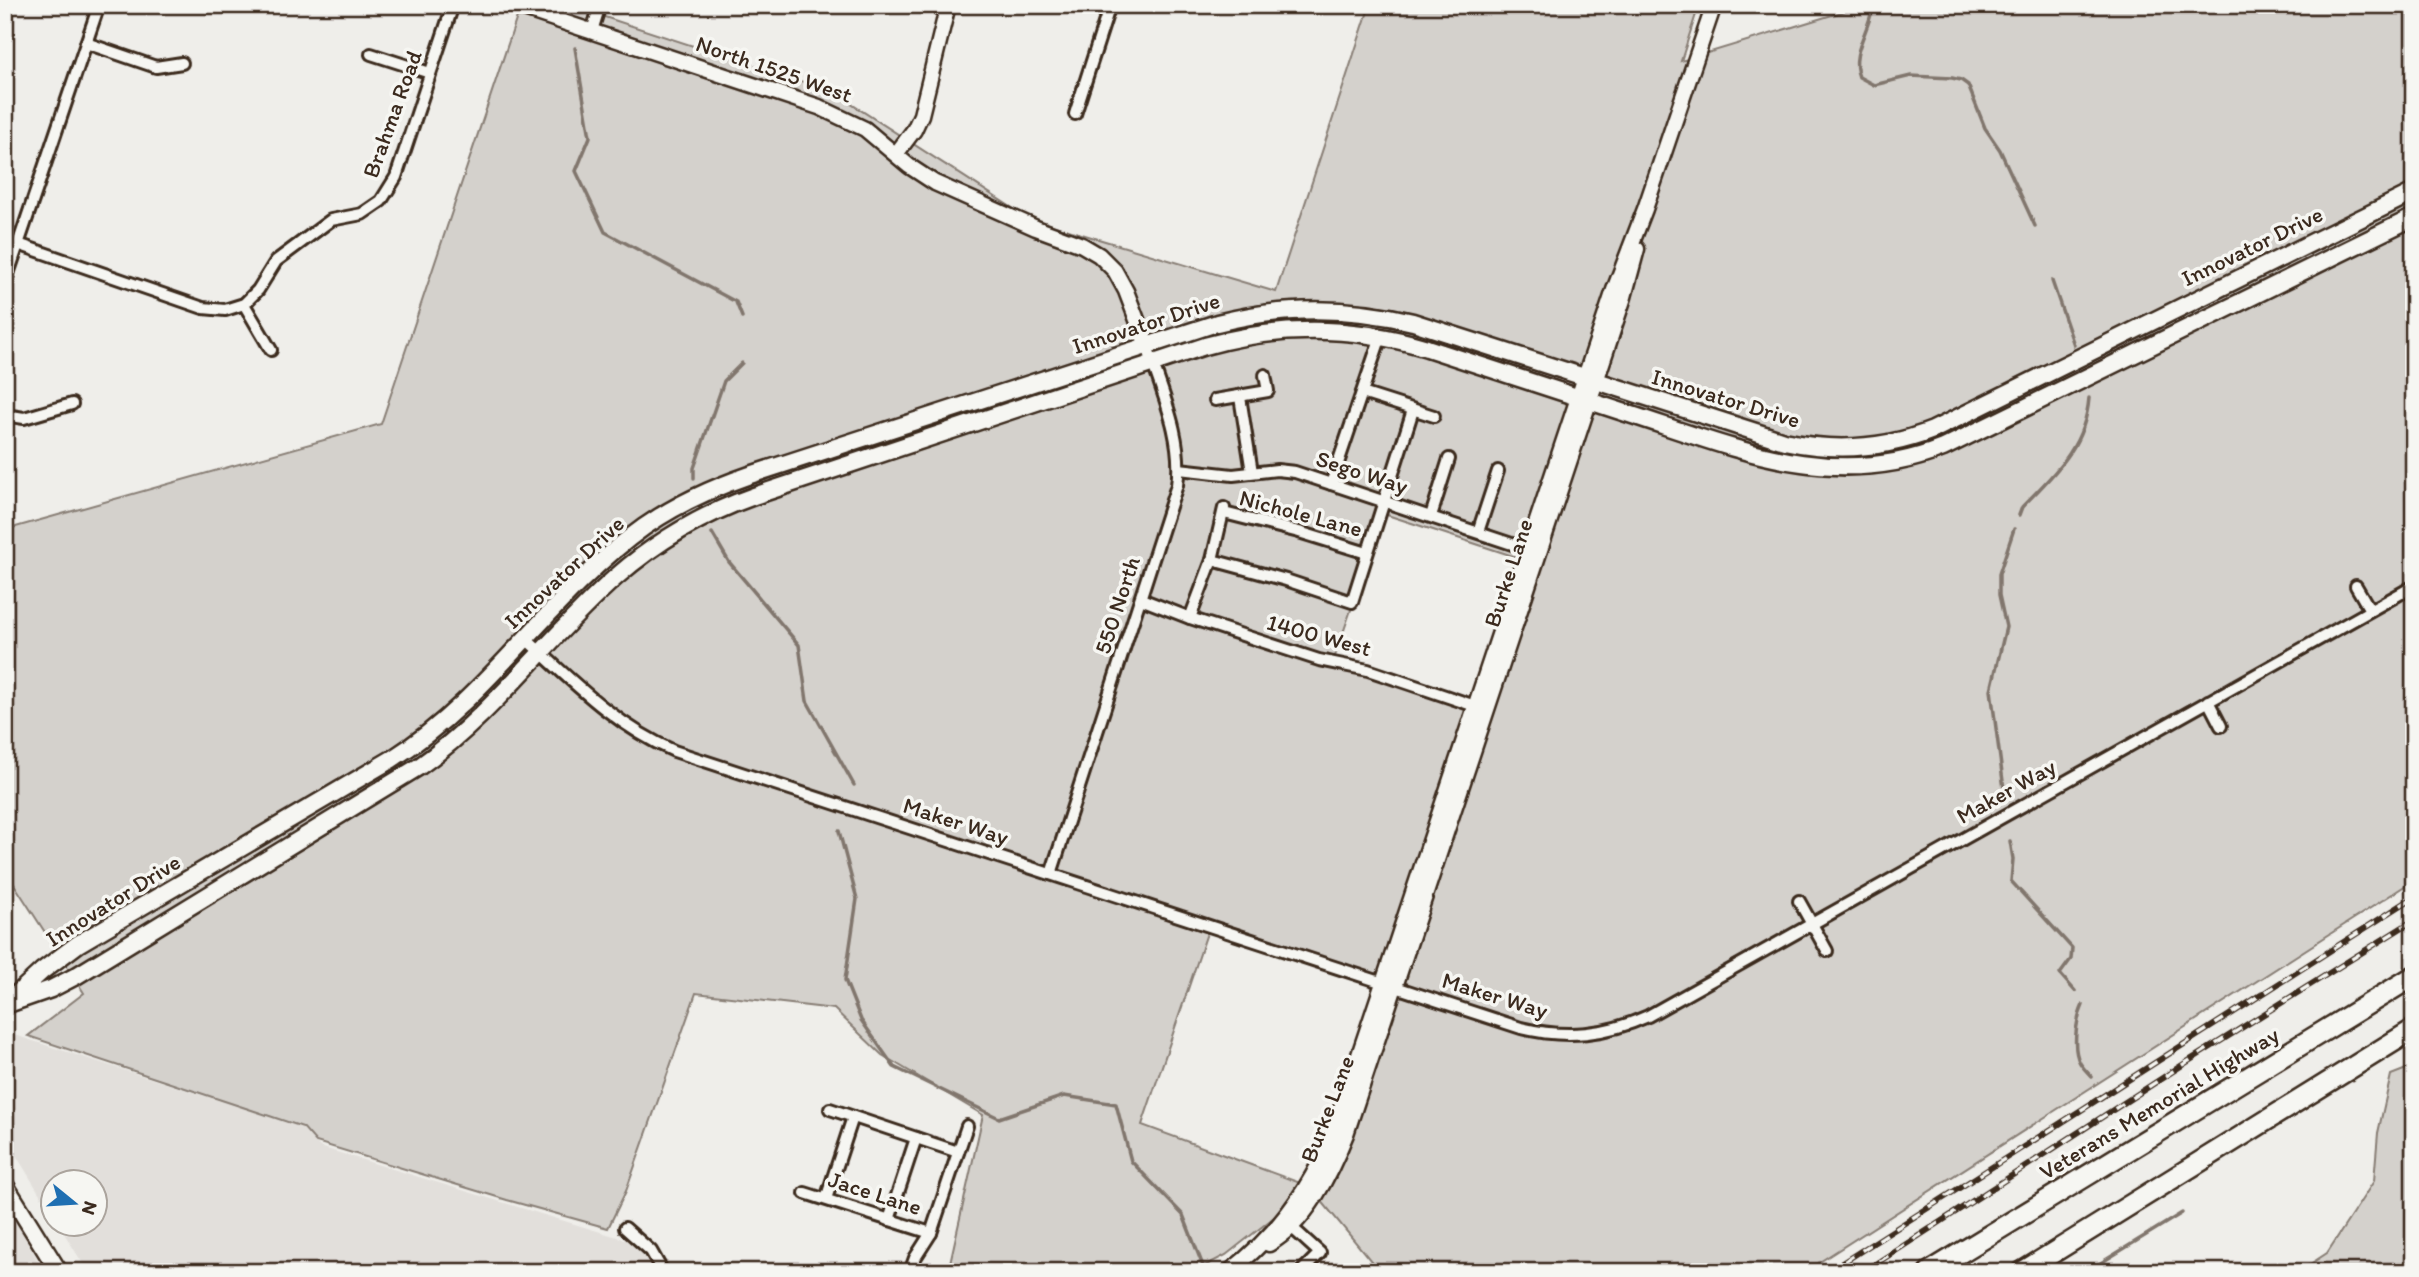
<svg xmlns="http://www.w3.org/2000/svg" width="2419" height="1277" viewBox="0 0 2419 1277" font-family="Itim,sans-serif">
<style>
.built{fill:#e2dfdb}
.green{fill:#d4d1cc;stroke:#887e75;stroke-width:2;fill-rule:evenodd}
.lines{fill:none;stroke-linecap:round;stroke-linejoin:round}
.stream{stroke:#81766d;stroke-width:3.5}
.minor-casing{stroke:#3b2a1e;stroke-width:16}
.tertiary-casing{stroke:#3b2a1e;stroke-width:19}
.secondary-casing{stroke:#3b2a1e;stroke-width:21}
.motorway-casing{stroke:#3b2a1e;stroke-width:24}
.minor{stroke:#f6f6f2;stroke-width:10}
.tertiary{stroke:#f6f6f2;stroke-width:14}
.secondary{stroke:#f6f6f2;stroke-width:16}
.motorway{stroke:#f6f6f2;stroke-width:19}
.rail-casing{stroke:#3b2a1e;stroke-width:6}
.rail{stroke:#f6f6f2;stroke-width:3.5;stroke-dasharray:10;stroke-linecap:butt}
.labels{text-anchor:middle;stroke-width:7;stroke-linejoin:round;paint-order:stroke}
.street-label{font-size:23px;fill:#3b2a1e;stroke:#f6f6f2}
</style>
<rect width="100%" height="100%" fill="#efeeea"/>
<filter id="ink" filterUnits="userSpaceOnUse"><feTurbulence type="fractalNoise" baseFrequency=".0143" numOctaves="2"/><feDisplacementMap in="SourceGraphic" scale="14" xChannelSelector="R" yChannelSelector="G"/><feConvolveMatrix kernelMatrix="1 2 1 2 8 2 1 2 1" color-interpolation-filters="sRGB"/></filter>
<g filter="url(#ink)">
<g class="built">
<path d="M5,1032l297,95 18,20 307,93 14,11 14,21h-567l-29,-47 35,-1v-42h-42v32l-47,-77z"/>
<path d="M5,1200l39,72h-39z"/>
</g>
<g class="green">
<path d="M521,5h47l263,86 197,127 248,74 94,-287h329l-18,56 184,-56h549v875l-610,392h-414l-15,-6 -64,-78 -85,67 -33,17h-245l35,-157 -101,-60 -48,-46 -138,-16 -70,198 -18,37 -101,-28 -191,-58 -13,-15 -275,-91 56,-43 -79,-123v-340l376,-106zM1384,514l132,43 -48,147 -135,-42zM1208,930l168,51 -65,206 -169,-62z"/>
<path d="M2414,1066v206h-116l29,-19 47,-72 4,-48 13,-58z"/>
</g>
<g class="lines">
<g class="stream">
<path d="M1869,5l3,5c-4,22 -22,45 -13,67l15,8 37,-9 41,2 9,2 7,5 17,43 15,22 35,76"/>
<path d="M575,48l15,89 -14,34 29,61 131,70 6,15"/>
<path d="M2052,281l22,64"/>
<path d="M694,478v-10l30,-87 18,-18"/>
<path d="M2019,515l3,-8c32,-33 63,-60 67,-109"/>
<path d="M712,533l17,29 70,83 8,56 47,84"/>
<path d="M2004,789l-13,-99 15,-63 -7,-32v-21l15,-45"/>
<path d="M839,831l18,68 -12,81 16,40 33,47 105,51 65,-22 52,8 15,57 52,54 20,51"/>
<path d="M2010,841l3,18 -2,22 61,67 -1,11 -11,15 15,17"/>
<path d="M2083,1005c-7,15 -11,44 -3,58 3,5 8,10 12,14"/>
<path d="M2086,1272l96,-59"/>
</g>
<defs>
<g id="minor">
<path d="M925,5l22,4"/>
<path d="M592,31l8,-26"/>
<path d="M86,43l70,24 26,-4"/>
<path d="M371,54l59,19"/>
<path d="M1075,114l35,-109"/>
<path d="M18,244l185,64 22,2 19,-6 14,-14 18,-29 55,-41 31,-6 19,-13 15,-24 57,-172"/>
<path d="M5,283l94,-278"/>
<path d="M244,304l27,46"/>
<path d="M1362,393l72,23"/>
<path d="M1240,397l12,75"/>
<path d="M1215,400l53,-9 -3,-16"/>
<path d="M5,415l19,3 48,-14"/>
<path d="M1179,469l54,6 44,-5 18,2 232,77"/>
<path d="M1331,484l50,-148"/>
<path d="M1224,513l75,19 68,21"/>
<path d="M1431,516l18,-57"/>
<path d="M1478,532l20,-61"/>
<path d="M1212,560l74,20 66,22 61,-192"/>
<path d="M2356,586l14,24"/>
<path d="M1141,599l49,19 129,42 49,10 113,38"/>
<path d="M1190,618l22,-58 12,-52"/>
<path d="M526,639c46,42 90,87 148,112l847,277c45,11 85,7 127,-12l766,-430"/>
<path d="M2208,701l13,25"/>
<path d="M1051,874l126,-389c7,-47 -16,-95 -30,-139"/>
<path d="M1799,901l28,50"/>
<path d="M830,1109l128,43"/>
<path d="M805,1193l126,40"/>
<path d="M826,1199l27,-82"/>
<path d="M889,1220l27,-82"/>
<path d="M1287,1223l33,30 -19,19"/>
<path d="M625,1228l26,23 12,21"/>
<path d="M910,1272l5,-14 16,-25 36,-107"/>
</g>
<g id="tertiary">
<path d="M512,5l307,102 46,22 44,37 26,17 101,45 46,17 17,10 16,16 11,20 21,55"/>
<path d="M896,154l18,-24 7,-15 27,-110"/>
<path d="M1269,1244c38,-22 61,-70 77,-110l278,-837 13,-48"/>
<path d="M1229,1272c47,-36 82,-84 104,-139l281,-843 31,-81 69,-204"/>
</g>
<g id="secondary">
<path d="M8,1004l43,-15 25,-13 344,-210c75,-53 128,-129 196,-189 41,-36 87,-63 138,-81l451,-150c74,-21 148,-20 222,2 67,22 135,44 202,66 105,34 205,78 314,34l471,-231"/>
<path d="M5,1005l37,-34 36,-27 314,-185c98,-62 158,-165 252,-232 33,-23 68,-39 106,-52l467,-152c66,-17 130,-17 196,-1l371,119c51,11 101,8 149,-11l481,-238"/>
<path d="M5,1185l54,87"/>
</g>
<g id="motorway">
<path d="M1929,1272l485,-296"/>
<path d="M2022,1272l392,-243"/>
</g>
</defs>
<use href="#minor" class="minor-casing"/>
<use href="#tertiary" class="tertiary-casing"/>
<use href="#secondary" class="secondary-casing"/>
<use href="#motorway" class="motorway-casing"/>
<use href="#minor" class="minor"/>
<use href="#tertiary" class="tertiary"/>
<use href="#secondary" class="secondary"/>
<use href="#motorway" class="motorway"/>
<defs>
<g id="rail">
<path d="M1828,1272l586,-375"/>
<path d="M1863,1272l324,-210 227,-142"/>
</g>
</defs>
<use href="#rail" class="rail-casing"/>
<use href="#rail" class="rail"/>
</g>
</g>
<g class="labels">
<g class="street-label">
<text transform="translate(774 69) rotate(19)" y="8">North 1525 West</text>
<text transform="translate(392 114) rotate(-70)" y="8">Brahma Road</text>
<text transform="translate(2252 246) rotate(-26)" y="8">Innovator Drive</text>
<text transform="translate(1146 323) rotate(-18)" y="8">Innovator Drive</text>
<text transform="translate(1726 398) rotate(17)" y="8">Innovator Drive</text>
<text transform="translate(1362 472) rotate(18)" y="8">Sego Way</text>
<text transform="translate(1301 513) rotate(15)" y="8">Nichole Lane</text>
<text transform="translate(564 572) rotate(-43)" y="8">Innovator Drive</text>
<text transform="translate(1508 573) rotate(-72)" y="8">Burke Lane</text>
<text transform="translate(1117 605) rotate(-72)" y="8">550 North</text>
<text transform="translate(1319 635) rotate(15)" y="8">1400 West</text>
<text transform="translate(2006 791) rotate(-29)" y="8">Maker Way</text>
<text transform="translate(956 821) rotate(18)" y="8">Maker Way</text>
<text transform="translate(113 900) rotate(-32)" y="8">Innovator Drive</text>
<text transform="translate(1495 995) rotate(17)" y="8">Maker Way</text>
<text transform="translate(2159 1103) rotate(-31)" y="8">Veterans Memorial Highway</text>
<text transform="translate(1327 1109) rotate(-69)" y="8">Burke Lane</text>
<text transform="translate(875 1193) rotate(18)" y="8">Jace Lane</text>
</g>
</g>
<rect width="2419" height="1277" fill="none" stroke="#f6f6f2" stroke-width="28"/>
<rect x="14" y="14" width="2391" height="1249" fill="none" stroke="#3b2a1e" stroke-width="2.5" filter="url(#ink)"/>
<g transform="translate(74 1203) rotate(108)"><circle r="33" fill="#f6f6f2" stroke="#aba49d" stroke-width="2"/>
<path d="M0-5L12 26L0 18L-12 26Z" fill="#1f6fb2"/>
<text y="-10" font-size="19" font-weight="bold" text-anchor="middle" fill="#3b2a1e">N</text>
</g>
</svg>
